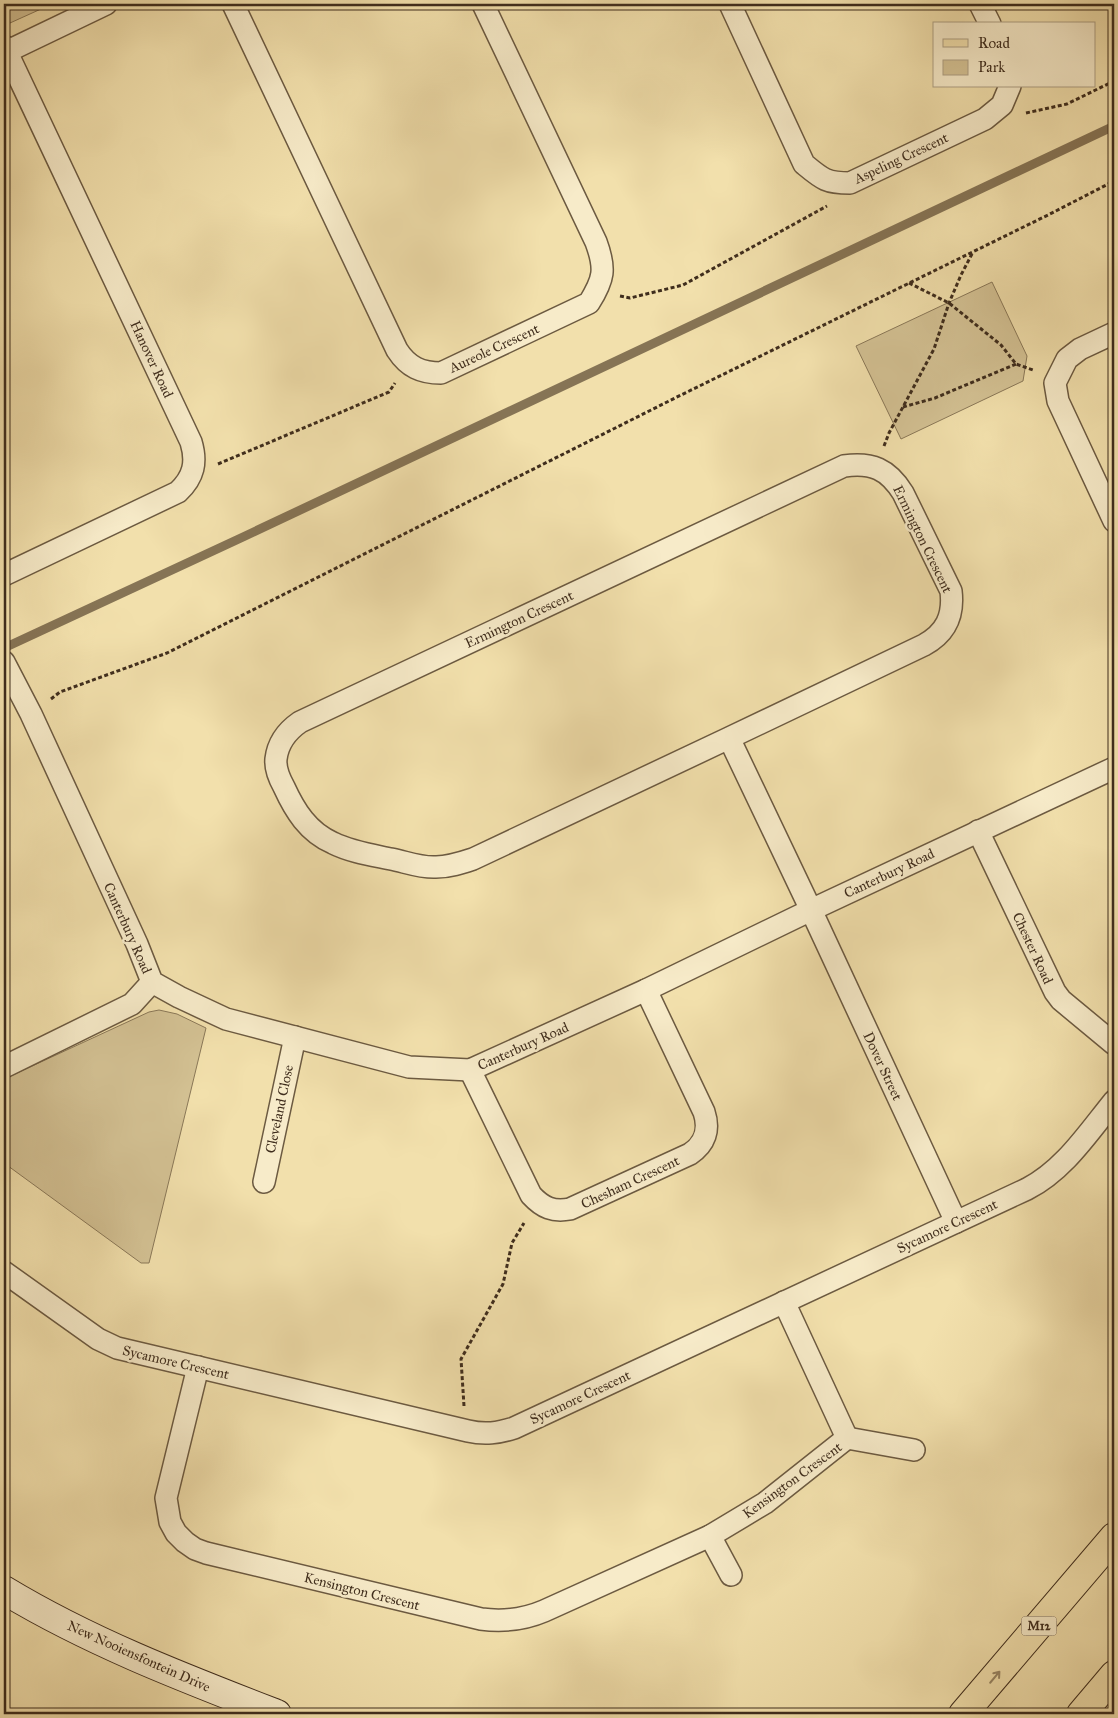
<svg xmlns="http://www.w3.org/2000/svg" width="1118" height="1718" viewBox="0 0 1118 1718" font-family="'IM FELL Great Primer',serif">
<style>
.green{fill:#d4c294;stroke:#8a7858}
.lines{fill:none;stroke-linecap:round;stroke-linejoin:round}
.stream{stroke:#867455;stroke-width:9}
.street-casing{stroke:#6c5a41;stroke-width:24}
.secondary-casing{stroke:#3f2d1d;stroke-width:30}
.primary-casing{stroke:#3f2d1d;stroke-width:30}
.path{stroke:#3f2d1d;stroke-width:3;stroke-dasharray:4 2.5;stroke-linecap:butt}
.street{stroke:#f7ebc9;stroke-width:21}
.secondary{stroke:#f7ebc9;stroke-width:28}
.primary{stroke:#f2e0ac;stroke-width:28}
.oneway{stroke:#988664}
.labels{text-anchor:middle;stroke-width:5;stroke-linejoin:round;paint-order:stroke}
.shield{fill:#f7ebc9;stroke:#766651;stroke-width:1}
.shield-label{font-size:12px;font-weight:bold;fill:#3f2d1d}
.street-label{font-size:14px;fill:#3f2d1d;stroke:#f7ebc9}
</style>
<rect width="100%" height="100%" fill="#f2e0ac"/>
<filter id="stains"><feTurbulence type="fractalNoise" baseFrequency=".004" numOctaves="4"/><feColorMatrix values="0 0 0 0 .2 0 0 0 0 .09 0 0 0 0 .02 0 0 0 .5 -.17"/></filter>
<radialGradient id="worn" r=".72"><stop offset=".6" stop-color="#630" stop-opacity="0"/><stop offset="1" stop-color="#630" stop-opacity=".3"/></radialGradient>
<g class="green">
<path d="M4,4h48l-42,19 -6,-12z"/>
<path d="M992,282l35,74 -4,25 -122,58 -45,-93z"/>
<path d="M159,1010l18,4 29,14 -57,235h-8l-137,-100v-84l145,-67z"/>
</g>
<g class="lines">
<path class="stream" d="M4,648l239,-111 871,-411"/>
<defs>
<g id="street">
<path d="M233,4l164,346c11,17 24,23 44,23l148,-70c15,-24 17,-34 7,-61l-113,-238"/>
<path d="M730,4l74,160c18,15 22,19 46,19l135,-64 17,-14 8,-19"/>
<path d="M980,4l10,20"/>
<path d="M4,46l187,396c6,20 3,35 -13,50l-174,83"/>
<path d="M4,53l102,-49"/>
<path d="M1114,333l-34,16 -13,10 -12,24 3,18 56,120"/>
<path d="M4,662l27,52 106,230 15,38 27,15 47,22 183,48 61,3 176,-80 165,-80 303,-142"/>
<path d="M729,738l-256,121c-12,4 -24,8 -37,8 -15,1 -30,-5 -45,-8 -19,-4 -40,-7 -58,-16 -25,-11 -38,-32 -49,-56 -5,-9 -9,-18 -8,-28 2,-17 11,-28 24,-37l544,-256c28,-4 44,3 59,27l48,98c3,25 -5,42 -27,54l-195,93 82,172 145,312"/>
<path d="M978,831l77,161 6,8 53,44"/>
<path d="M4,1067l128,-63 20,-22"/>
<path d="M470,1070l61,125c12,13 22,17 39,14l120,-55c15,-10 20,-24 14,-42l-58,-122"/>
<path d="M264,1182l31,-145"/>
<path d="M4,1272l94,67 19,9 351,83c17,4 30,2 46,-3l513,-239c37,-19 61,-56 87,-88"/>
<path d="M198,1367l-32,131 4,24 6,11 9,9 10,7 11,4 275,66c23,3 42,1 63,-8l166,-75 55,-33 82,-65 -63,-136"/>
<path d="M847,1438l67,12"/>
<path d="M710,1536l21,39"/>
</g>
<path id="secondary" d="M4,1590c86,52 180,88 273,124"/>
<g id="primary">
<path d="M963,1714l151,-177"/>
<path d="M1081,1714l33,-39"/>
</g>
</defs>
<use href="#street" class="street-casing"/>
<use href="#secondary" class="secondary-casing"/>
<use href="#primary" class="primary-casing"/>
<g class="path">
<path d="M1026,113l41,-9 47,-23"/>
<path d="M909,283l40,20 52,42 15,19 17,6"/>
<path d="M620,296l10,2 53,-13 144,-79"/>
<path d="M903,407l32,-9 81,-34"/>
<path d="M884,446l5,-13 45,-84 15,-46 12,-28 12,-23"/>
<path d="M218,464l171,-72 6,-9"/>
<path d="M51,699l9,-7 107,-39 508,-255 375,-184 64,-33"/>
<path d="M464,1406l-3,-47 42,-75 9,-41 12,-20"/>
</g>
<use href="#street" class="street"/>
<use href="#secondary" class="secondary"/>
<use href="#primary" class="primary"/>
</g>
<defs><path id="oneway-shaft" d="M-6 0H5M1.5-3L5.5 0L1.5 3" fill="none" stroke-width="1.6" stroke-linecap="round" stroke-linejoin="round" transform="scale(1.25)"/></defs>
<use class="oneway" href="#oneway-shaft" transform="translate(995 1677) rotate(-50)"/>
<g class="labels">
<rect class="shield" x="1021.5" y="1616.5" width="35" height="19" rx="4"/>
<g class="shield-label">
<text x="1039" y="1630">M12</text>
</g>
<g class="street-label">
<text transform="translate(901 158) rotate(-25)" y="5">Aspeling Crescent</text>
<text transform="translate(494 348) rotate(-25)" y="5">Aureole Crescent</text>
<text transform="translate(152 359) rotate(65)" y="5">Hanover Road</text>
<text transform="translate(923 539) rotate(64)" y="5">Ermington Crescent</text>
<text transform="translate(519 619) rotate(-25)" y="5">Ermington Crescent</text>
<text transform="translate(889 873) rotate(-25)" y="5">Canterbury Road</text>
<text transform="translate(128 928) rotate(66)" y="5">Canterbury Road</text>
<text transform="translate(1033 948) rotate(65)" y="5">Chester Road</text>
<text transform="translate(523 1046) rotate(-24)" y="5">Canterbury Road</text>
<text transform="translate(883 1066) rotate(65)" y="5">Dover Street</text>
<text transform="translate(279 1109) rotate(-78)" y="5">Cleveland Close</text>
<text transform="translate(630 1182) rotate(-25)" y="5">Chesham Crescent</text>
<text transform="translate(947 1226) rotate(-25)" y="5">Sycamore Crescent</text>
<text transform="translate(176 1362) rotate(13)" y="5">Sycamore Crescent</text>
<text transform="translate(580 1397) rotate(-25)" y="5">Sycamore Crescent</text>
<text transform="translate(792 1480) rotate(-36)" y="5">Kensington Crescent</text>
<text transform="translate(362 1591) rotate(14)" y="5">Kensington Crescent</text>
<text transform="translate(139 1656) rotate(24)" y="5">New Nooiensfontein Drive</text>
</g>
</g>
<rect width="1118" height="1718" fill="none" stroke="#f2e0ac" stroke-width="20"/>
<rect x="5" y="5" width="1108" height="1708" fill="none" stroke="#3f2d1d" stroke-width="2.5"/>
<rect x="10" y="10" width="1098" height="1698" fill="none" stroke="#3f2d1d"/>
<rect x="933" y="22" width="162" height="65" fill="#f7ebc9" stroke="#ad9f84"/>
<rect x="943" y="39" width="25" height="8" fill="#f2e0ac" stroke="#ad9f84"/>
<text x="978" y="48" font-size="15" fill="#3f2d1d">Road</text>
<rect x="943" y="60" width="25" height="15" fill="#d4c294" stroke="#ad9f84"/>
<text x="978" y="72" font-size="15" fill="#3f2d1d">Park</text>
<rect width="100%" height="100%" filter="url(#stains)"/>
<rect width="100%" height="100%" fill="url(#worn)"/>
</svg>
